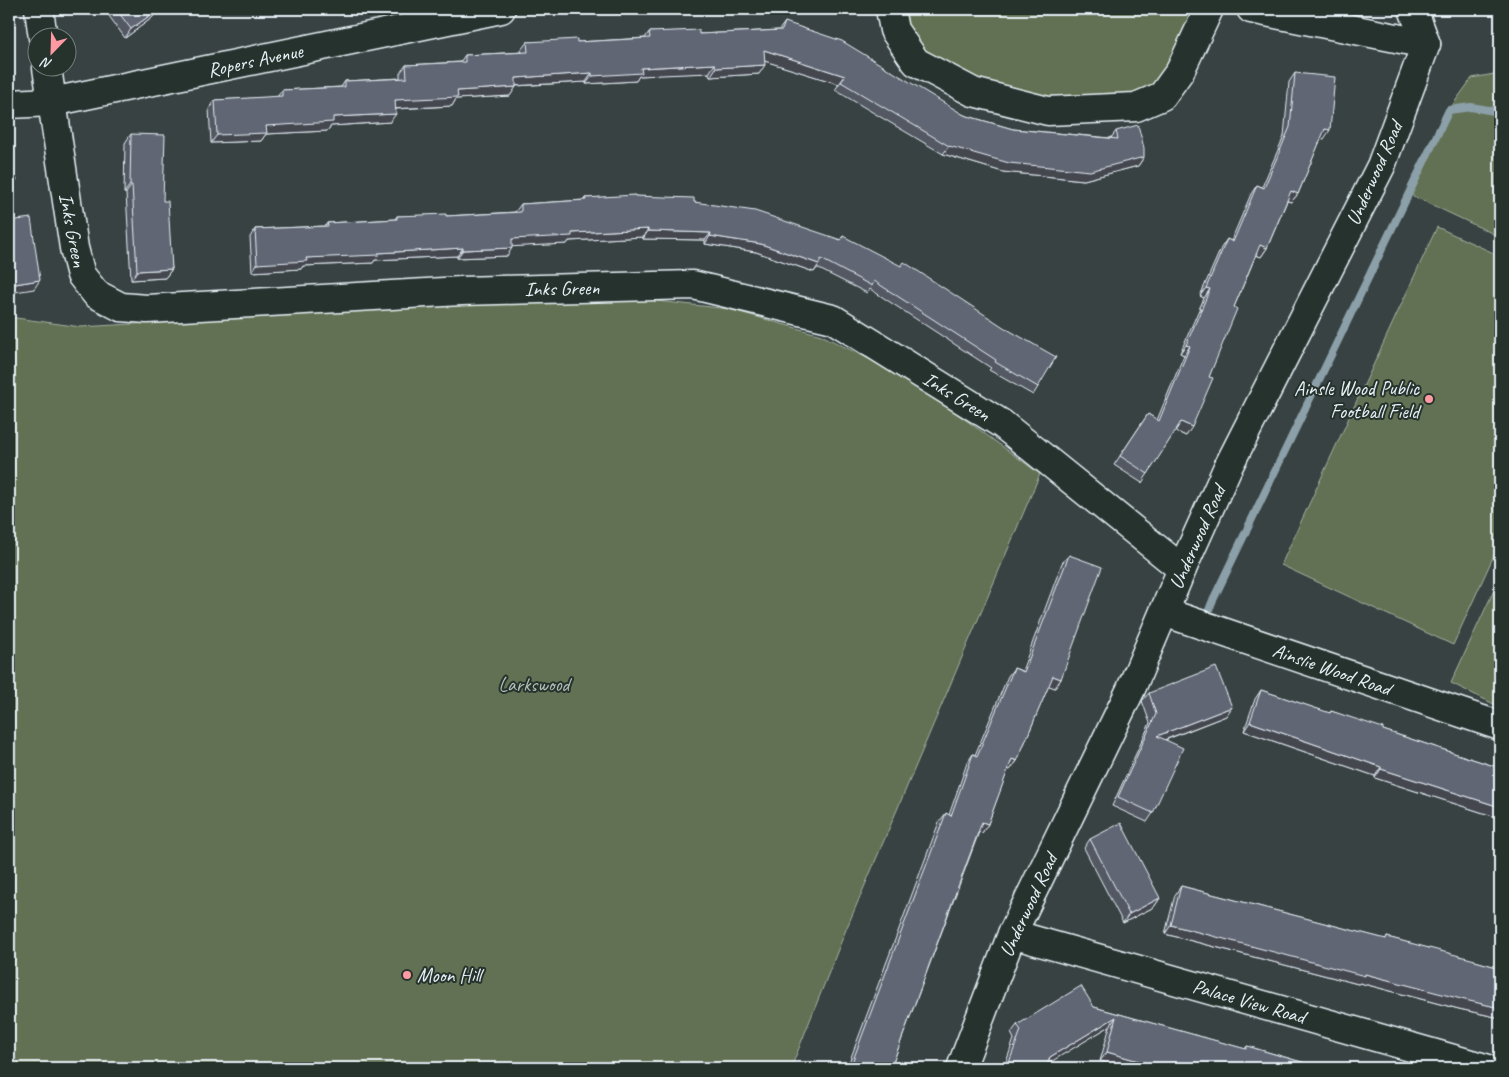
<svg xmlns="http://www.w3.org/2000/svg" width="1509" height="1077" viewBox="0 0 1509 1077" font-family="Caveat,sans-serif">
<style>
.green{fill:#627152;stroke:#a5b1a5}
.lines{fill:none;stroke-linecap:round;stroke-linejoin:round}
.stream{stroke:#8ca0a9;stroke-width:8}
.minor-casing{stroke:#e8f1f8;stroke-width:31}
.minor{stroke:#26332d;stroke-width:28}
.wall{fill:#535863;stroke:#e8f1f8}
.shaded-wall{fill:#444750;stroke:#e8f1f8}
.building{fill:#616673;stroke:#e8f1f8}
.poi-dot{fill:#ff9aa2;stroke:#26332d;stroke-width:2}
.labels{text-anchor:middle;stroke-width:4;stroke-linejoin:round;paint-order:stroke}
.street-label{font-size:20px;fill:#e8f1f8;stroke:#26332d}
.poi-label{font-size:20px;fill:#e8f1f8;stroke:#26332d;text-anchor:end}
.park-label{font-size:20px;fill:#b2beb6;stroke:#26332d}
</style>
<rect width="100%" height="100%" fill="#384242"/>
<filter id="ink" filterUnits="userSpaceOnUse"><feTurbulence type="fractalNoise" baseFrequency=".02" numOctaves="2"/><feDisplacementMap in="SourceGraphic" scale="10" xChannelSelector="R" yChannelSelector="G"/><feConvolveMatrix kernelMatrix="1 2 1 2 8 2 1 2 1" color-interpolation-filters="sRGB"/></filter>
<g filter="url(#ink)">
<g class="green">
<path d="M890,9h319l-47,87 -114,15 -132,-49z"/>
<path d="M1500,73v164l-91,-43 40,-84 23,-32z"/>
<path d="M1437,227l63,29v286l-47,103 -172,-80z"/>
<path d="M611,296l118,13 92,26 90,45 129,94 -195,458 -54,136h-782v-751l72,10z"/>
<path d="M1500,577v130l-49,-24z"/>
</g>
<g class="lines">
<path class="stream" d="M1205,620l8,-20 236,-490 22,-3 29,5"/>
<defs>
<g id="minor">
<path d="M39,9l4,29"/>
<path d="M890,9l4,21 22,32 57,30 75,19 88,-4 26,-11 18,-25 29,-62"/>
<path d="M1251,9l175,35"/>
<path d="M47,68l27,180 7,27 15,19 25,13 26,2 314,-18 232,-6 140,34 169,105 180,145"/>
<path d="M9,104l43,-2 449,-93"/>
<path d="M1164,612l336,114"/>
<path d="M1012,934l473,134"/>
<path d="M961,1068l51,-134 119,-245 51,-120 45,-100 154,-303 45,-122 -13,-35"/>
</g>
</defs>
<use href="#minor" class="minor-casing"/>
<use href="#minor" class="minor"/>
</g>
<g class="wall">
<path d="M104,9h55l-7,9 -27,20z"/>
<path d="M785,22l179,93 49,14 98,9 5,-7 28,26 -6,9 -54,14 -81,-8 -60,-18 -108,-64 4,-6 -74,-23 -6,13 -49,3 -1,-4 -39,1 -31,2 -3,5 -50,3v-2l-70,4 -6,10 -54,3 -4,7 -56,3 -6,13 -59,4 -4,5 -61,3 -5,7 -50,2 -2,-34 6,-9 62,-3 5,-7 59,-3 4,-6 55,-3v-5l6,-8 54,-3 5,-7 57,-3 -1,-2 6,-8h50l68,-4 4,-6 50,2 80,-4z"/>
<path d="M1295,73l29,66 -3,-1 -23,56 -7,8 -4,-1 -20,47 -6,9 -5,-2 -22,52 -25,70 -23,59 -11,-5 -33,52 -28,-18 34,-51 9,6 27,-65 -4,-2 24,-55 -4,-2 21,-48 6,-9 4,2 20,-47 6,-9 5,2 22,-51 5,-54z"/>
<path d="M131,134l32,67 9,68 -7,9 -34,2 -5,-87h-2l1,-50z"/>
<path d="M635,196l59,6 146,38 3,-4 195,151 -5,8 -44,-25 2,-2 -121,-79 -3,4 -50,-25 -3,4 -58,-20 -51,-8v-4l-62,-1v-2l-74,4 -2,3 -55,2 -5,10 -50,2v-2l-82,4 -2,3 -70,3 -2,3 -49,3 -2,-35 5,-8 70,-3 2,-3 68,-4 2,-3h49l69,-4 6,-8 63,-4 1,-2z"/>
<path d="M1069,555l-8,124 -6,9 -6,-3 -32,76 -7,9 -2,-1 -20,55 -6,9 -3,-1 -88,236h-44l92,-246 7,-9 3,2 18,-52 6,-9 2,1 33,-79 6,-8 8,3 40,-108z"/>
<path d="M1261,690l68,23 2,-2 52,19 117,38v53l-1,-1v-2l-124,-40v-2l-131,-45 11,-32z"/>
<path d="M1149,693l83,14 -6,9 -61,24 -12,73 -6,9 -35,-16 38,-83 -8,-22z"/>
<path d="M1090,839l70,59 -6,9 -31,16 -39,-75z"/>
<path d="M1181,886l204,53 2,-2 113,31v50l-41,-9 -99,-26 -2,1 -193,-50 10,-39z"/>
<path d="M1094,1007l151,42 2,-3 75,22h-196l-26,-7 10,-35 -62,37 -2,5h-42l10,-29 -3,-6 6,-8z"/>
</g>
<g class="shaded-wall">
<path d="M159,9l-7,9 -27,20 6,-9z"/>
<path d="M764,50l81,26 -6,8 -81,-25z"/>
<path d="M715,64l-6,9 -70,3 -3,5 -50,3 6,-8 49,-8z"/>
<path d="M765,65l-6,9 -49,3 6,-9z"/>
<path d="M592,73l-6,9 -76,4 6,-8z"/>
<path d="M516,87l-6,9 -54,3 -4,7 -63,3 6,-9 62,-9z"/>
<path d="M396,114l-6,8 -59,4 -4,5 -61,3 -5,7 -50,2 6,-8 49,-9 67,-9z"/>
<path d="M1325,129l5,1 -6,9 -5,-1z"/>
<path d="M949,146l195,11 -6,9 -54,14 -81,-8 -60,-18z"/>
<path d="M130,185h2l-6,8h-2z"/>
<path d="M1291,191l7,3 -7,8 -6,-2z"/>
<path d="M648,229l-5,8 -74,4 -2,3 -61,3 6,-8 60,-6z"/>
<path d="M648,231l63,2 -6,7 -62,-1z"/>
<path d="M710,236l51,8 58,20 -5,8 -58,-20 -51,-8z"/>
<path d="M1260,245l7,3 -6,9 -7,-3z"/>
<path d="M463,248l-6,8 -82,4 -2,3 -70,3 -2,3 -49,3 5,-8 49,-6 72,-5z"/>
<path d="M512,248l-5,8 -50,2 6,-8z"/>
<path d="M172,269l-7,9 -34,2 6,-9z"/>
<path d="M40,280l-6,9 -25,4v-8z"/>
<path d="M1206,288l4,1 -6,9 -4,-2z"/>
<path d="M1186,345l4,1 -6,9 -4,-2z"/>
<path d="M1181,422l11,5 -6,9 -11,-5z"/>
<path d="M1053,676l8,3 -6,9 -9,-3z"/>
<path d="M1232,707l-6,9 -75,29 6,-9z"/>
<path d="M1250,722l131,45 -6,9 -131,-45z"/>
<path d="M1012,759l5,2 -7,9 -5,-2z"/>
<path d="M1381,769l119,38v10l-1,1 -124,-40z"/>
<path d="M982,822l6,2 -6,9 -6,-2z"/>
<path d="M1160,898l-6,9 -31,16 6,-9z"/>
<path d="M1171,925l329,83v10l-41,-9 -99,-26 -2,1 -193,-50z"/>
<path d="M1116,1017l-6,9 -66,40 6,-9z"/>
<path d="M1107,1052l56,16h-37l-26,-7z"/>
</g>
<g class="building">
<path d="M116,9h43l-28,20z"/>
<path d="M785,22l57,19 122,74 49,14 105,10 -2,-8 22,-6 6,23v9l-54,14 -81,-8 -60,-17 -108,-64 4,-6 -81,-26 1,15 -49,3 -1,-4 -39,2 -35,2 1,5 -50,3v-3l-76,5v9l-59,4 1,6 -63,3 1,14 -63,3v5l-67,4 1,7 -50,2 -2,-35 67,-4v-6l63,-3v-6l62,-3 -1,-13 59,-3v-7l63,-3 -1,-10 50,-3v3l73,-4 -1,-6 50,-2v4l83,-4z"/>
<path d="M1295,73l40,4 -5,53 -5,-1 -27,65 -7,-3 -24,57 -7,-3 -26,62 3,2 -28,68 4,1 -21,49 -11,-5 -33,52 -28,-18 28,-42 11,7 31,-75 -4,-1 24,-56 -4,-1 21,-49 6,3 24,-57 7,3 26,-61z"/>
<path d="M131,134l34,1 -2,66h5l4,68 -35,2 -5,-86h-2z"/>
<path d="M9,175l8,4 -8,15z"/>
<path d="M635,195v1l59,2v4l61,9 86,29 2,-4 58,30 3,-4 101,66 51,29 -18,30 -43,-25 1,-2 -122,-79 -2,5 -51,-27 -2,5 -58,-20 -51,-8 1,-3 -63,-2v-2l-76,4v3l-60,3v9l-49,2v-2l-85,5 1,2 -73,3 1,3 -50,3 -2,-35 73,-3 -1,-3 70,-4v-3l49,-2v2l75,-4v-8l65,-4 -1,-2z"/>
<path d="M31,218l9,62 -31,5v-64z"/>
<path d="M1069,555l33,12 -41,112 -8,-3 -36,85 -5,-2 -24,65 -6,-2 -91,246h-41l96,-255 5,3 22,-62 4,2 37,-88 10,4z"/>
<path d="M1216,667l16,40 -75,29 26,12 -30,65 -35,-16 38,-83 -7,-21z"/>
<path d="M1261,690l69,23 1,-2 52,17v2l117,38v39l-119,-38v-2l-131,-45z"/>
<path d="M1121,823l39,75 -31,16 -39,-75z"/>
<path d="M1181,886l205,53 1,-2 88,23v1l25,7v40l-35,-8 -100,-26v2l-194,-51z"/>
<path d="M1081,986l13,21 152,42 1,-3 75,22h-159l-56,-16 9,-35 -66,40 -4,11h-39l14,-38 -4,-5z"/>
</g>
</g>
<g class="poi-dot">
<circle cx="1429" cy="399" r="5"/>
<circle cx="407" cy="975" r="5"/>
</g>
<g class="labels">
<g class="street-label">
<text transform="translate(255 60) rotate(-12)" y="7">Ropers Avenue</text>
<text transform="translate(1374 173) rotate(-66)" y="7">Underwood Road</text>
<text transform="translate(73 230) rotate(79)" y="7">Inks Green</text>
<text transform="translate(562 288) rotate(-1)" y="7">Inks Green</text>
<text transform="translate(957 396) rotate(32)" y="7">Inks Green</text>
<text transform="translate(1197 537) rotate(-66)" y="7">Underwood Road</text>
<text transform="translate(1332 669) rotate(19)" y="7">Ainslie Wood Road</text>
<text transform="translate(1028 905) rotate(-65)" y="7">Underwood Road</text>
<text transform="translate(1249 1001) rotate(16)" y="7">Palace View Road</text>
</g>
<g class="poi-label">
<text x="1419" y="395">Ainsle Wood Public<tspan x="1419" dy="23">Football Field</tspan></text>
<text x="417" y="982" text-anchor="start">Moon Hill</text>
</g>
<g class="park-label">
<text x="534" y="691">Larkswood</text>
</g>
</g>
<rect width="1509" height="1077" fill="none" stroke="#26332d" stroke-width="30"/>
<rect x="15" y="15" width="1479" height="1047" fill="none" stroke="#e8f1f8" stroke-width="2" filter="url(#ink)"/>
<g transform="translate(52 52) rotate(203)"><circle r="24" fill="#26332d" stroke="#747f7e"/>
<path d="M0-4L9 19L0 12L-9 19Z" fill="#ff9aa2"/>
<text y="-8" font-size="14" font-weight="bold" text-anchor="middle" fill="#e8f1f8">N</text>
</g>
</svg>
